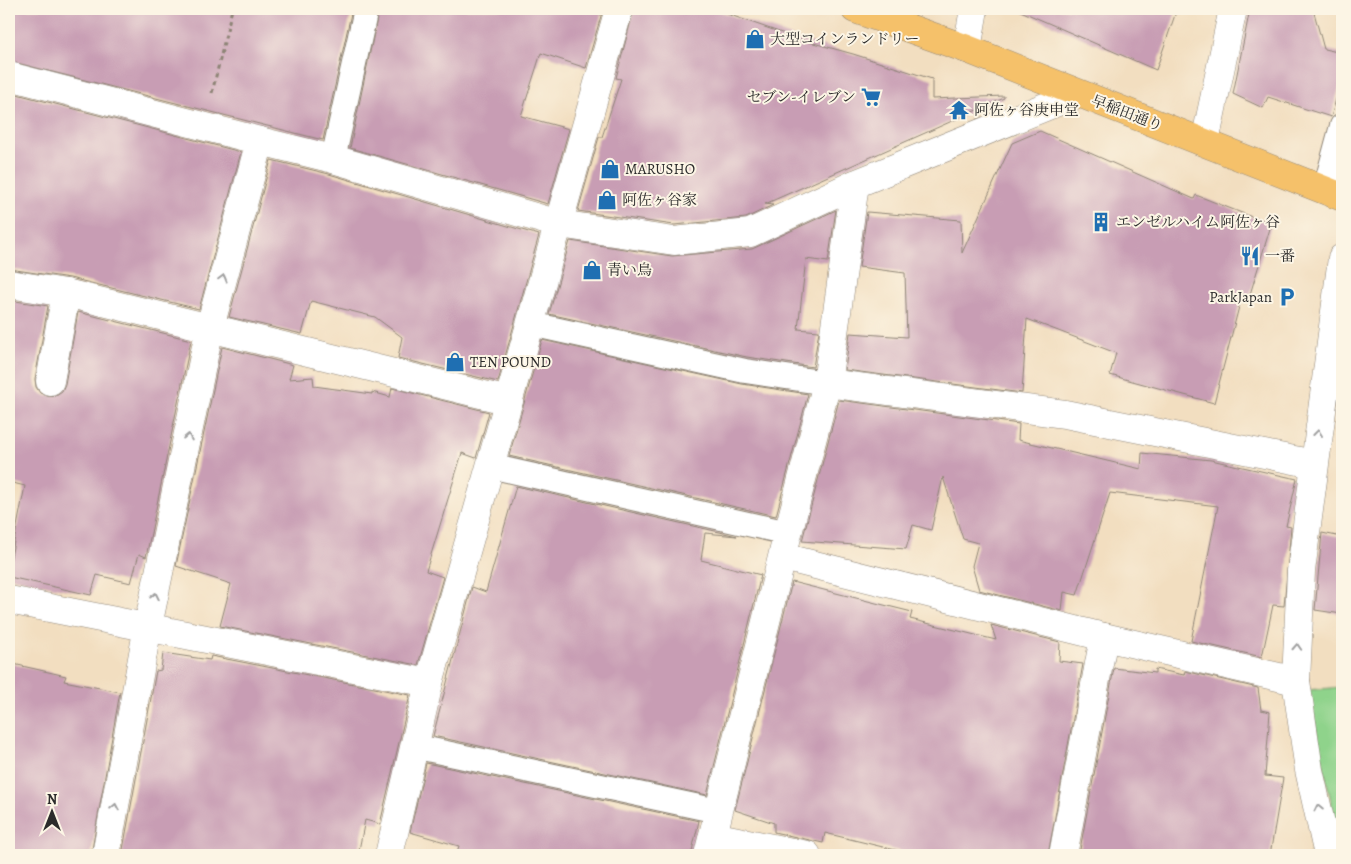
<svg xmlns="http://www.w3.org/2000/svg" width="1351" height="864" viewBox="0 0 1351 864" font-family="Alegreya,'Noto Serif JP',serif">
<style>
.green{fill:#8fd38b;stroke:#5d7f5b}
.building{fill:#c89db4}
.lines{fill:none;stroke-linecap:round;stroke-linejoin:round}
.lane-casing{stroke:#8e8476;stroke-width:26}
.street-casing{stroke:#8e8476;stroke-width:29}
.primary-casing{stroke:#8e8476;stroke-width:29}
.path{stroke:#8e8476;stroke-width:3;stroke-dasharray:4 4;stroke-linecap:butt}
.lane{stroke:#fff;stroke-width:24}
.street{stroke:#fff;stroke-width:28}
.primary{stroke:#f5c16b;stroke-width:28}
.oneway{stroke:#a0a0a0}
.labels{text-anchor:middle;stroke-width:4;stroke-linejoin:round;paint-order:stroke}
.poi-label{font-size:15px;fill:#2b2b2b;stroke:#fcf5e5;text-anchor:start}
.street-label{font-size:15px;fill:#2b2b2b;stroke:#fcf5e5}
</style>
<rect width="100%" height="100%" fill="#fcf5e5"/>
<filter id="ink" filterUnits="userSpaceOnUse"><feTurbulence type="fractalNoise" baseFrequency=".02" numOctaves="2"/><feDisplacementMap in="SourceGraphic" scale="10" xChannelSelector="R" yChannelSelector="G"/><feConvolveMatrix kernelMatrix="1 2 1 2 8 2 1 2 1" color-interpolation-filters="sRGB"/></filter>
<filter id="wash" filterUnits="userSpaceOnUse"><feTurbulence type="fractalNoise" baseFrequency=".0096" numOctaves="4" result="noise"/><feDisplacementMap in="SourceGraphic" scale="20" xChannelSelector="R" yChannelSelector="G"/><feGaussianBlur stdDeviation="1.12" result="paint"/><feColorMatrix in="noise" values="0 0 0 0 0 0 0 0 0 0 0 0 0 0 0 0 0 1.4 0 .05"/><feComposite in="paint" operator="in"/></filter>
<g filter="url(#wash)">
<rect width="100%" height="100%" fill="#f2dec0"/>
<path class="green" d="M1342,687v168l-34,-165z"/>
<g id="blocks">
<g class="building">
<path d="M9,9h343l-29,131 -314,-79z"/>
<path d="M379,9h224l-17,59 -45,-15 -20,63 48,13 -21,75 -198,-56z"/>
<path d="M634,9h79l86,30 54,15 79,25v20l72,-3v2l-239,106 8,1 -27,13 -72,7 -96,-14 21,-74h3l19,-58 -5,-1z"/>
<path d="M1016,9h161l-21,61z"/>
<path d="M1250,9h63l11,40 18,4v25l-11,39 -63,-20 -5,11 -30,-14z"/>
<path d="M9,92l232,60 -42,157 -129,-31 -61,-9z"/>
<path d="M1040,131l154,68 2,-4 56,22 20,5 -24,79 -7,-2 -27,104 -104,-28 6,-22 -89,-34 -5,74 -177,-23 5,-37 57,4 -2,-64 -46,-6 8,-55 94,8 1,33 50,-110z"/>
<path d="M271,160l58,14 210,61 -41,147 -100,-24 4,-21 -27,-20 -64,-16 -9,33 -73,-17z"/>
<path d="M836,210l-8,52 -22,-3 -8,70 21,2 -6,36 -66,-10 -198,-43 21,-73 102,15 80,-7z"/>
<path d="M9,300l39,6 -13,73 1,8 4,6 7,3 9,-1 6,-4 3,-7 13,-72 113,28 -45,217 -7,-3 -8,29 -34,-8 -6,20 -82,-18v-10l16,-81 -16,-4z"/>
<path d="M542,340l200,44 66,10 -32,122 -267,-60z"/>
<path d="M222,347l71,18 -4,14 24,-2 1,9 58,8v-2l18,5 2,-9 97,24 -13,46 -14,-5 -36,118 17,6 -25,88 -198,-39 11,-42 -55,-18z"/>
<path d="M839,400l180,24 -1,16 123,29 1,-16 69,7 86,19 -11,47 5,1 -7,79 -11,-1 -11,52 -71,-16 27,-135 -108,-13 -33,102 -13,-3 -2,19 -83,-21 -7,-24 6,-23 -15,-4 -20,-62 -12,53 -18,-5 -7,24 -104,-8z"/>
<path d="M516,486l221,50 -32,-3 -4,27 60,15 -54,220 -274,-59 39,-149 14,5z"/>
<path d="M1322,533l20,4v77l-27,-4z"/>
<path d="M792,582l120,30 -2,7 86,21 -5,-15 69,17 -1,19 24,3 -35,191h-132l-91,-22 -2,10 -49,-11v-9l-39,-13z"/>
<path d="M163,653l47,7 1,-4 199,39 -30,129 -15,-4 -7,35h-236l34,-184 5,-1z"/>
<path d="M9,663l57,13 -2,5 56,11 -29,163h-82z"/>
<path d="M1114,668l41,5v-4l29,6 1,-4 73,17 3,22 9,2 -5,64 18,2 -13,77h-191z"/>
<path d="M426,763l273,58 -8,34h-235l3,-9 -49,-14z"/>
</g>
</g>
</g>
<g filter="url(#ink)">
<use href="#blocks" fill-opacity="0" stroke="#8e8476" stroke-width="1"/>
<g class="lines">
<defs>
<g id="lane">
<path d="M333,159l33,-150"/>
<path d="M1325,189l17,-63"/>
<path d="M531,324l214,47 82,12"/>
<path d="M490,466l298,67"/>
<path d="M413,746l305,65"/>
</g>
<g id="street">
<path d="M967,49l7,-40"/>
<path d="M9,76l251,65 -50,186 -62,299 -42,229"/>
<path d="M260,141l73,18 226,65 115,17 76,-8 105,-49 222,-90"/>
<path d="M1205,142l28,-133"/>
<path d="M9,284l57,9 443,108"/>
<path d="M50,381l16,-88"/>
<path d="M827,383l238,31 249,50"/>
<path d="M783,557l321,80 192,44"/>
<path d="M9,600l420,83"/>
<path d="M713,836l94,19"/>
<path d="M389,855l40,-172 190,-674"/>
<path d="M708,855l80,-322 39,-150 28,-199"/>
<path d="M1063,855l41,-218"/>
<path d="M1328,855l-19,-85 -13,-89 5,-110 41,-313"/>
</g>
<path id="primary" d="M855,9l112,40 375,148"/>
</defs>
<use href="#lane" class="lane-casing"/>
<use href="#street" class="street-casing"/>
<use href="#primary" class="primary-casing"/>
<path class="path" d="M212,93l20,-84"/>
<use href="#lane" class="lane"/>
<use href="#street" class="street"/>
<use href="#primary" class="primary"/>
</g>
<defs><path id="oneway-chevron" d="M-2-3.5L2.5 0L-2 3.5" fill="none" stroke-width="1.6" stroke-linecap="round" stroke-linejoin="round" transform="scale(1.25)"/></defs>
<g class="oneway">
<use href="#oneway-chevron" transform="translate(223 278) rotate(-75)"/>
<use href="#oneway-chevron" transform="translate(1318 433) rotate(-83)"/>
<use href="#oneway-chevron" transform="translate(188 437) rotate(-78)"/>
<use href="#oneway-chevron" transform="translate(155 596) rotate(-78)"/>
<use href="#oneway-chevron" transform="translate(1297 647) rotate(-87)"/>
<use href="#oneway-chevron" transform="translate(115 807) rotate(-79)"/>
<use href="#oneway-chevron" transform="translate(1318 808) rotate(-102)"/>
</g>
</g>
<defs>
<symbol id="shop-bare" viewBox="-9 -9 18 18"><path d="M-5-2.5h2.3a2.7 3.5 0 0 1 5.4 0H5L5.5 6h-11ZM-1.5-2.5h3a1.5 2.3 0 0 0-3 0Z" fill="#1f6fb2" stroke="#fcf5e5" stroke-width="2.5" paint-order="stroke"/></symbol>
<symbol id="supermarket-bare" viewBox="-9 -9 18 18"><path d="M-6-5.5h2.5l.6 2H6L4.5 2H-2.5L-4.4-4H-6ZM-1.5 3.2a1.3 1.3 0 1 0 .1 0ZM3 3.2a1.3 1.3 0 1 0 .1 0Z" fill="#1f6fb2" stroke="#fcf5e5" stroke-width="2.5" paint-order="stroke"/></symbol>
<symbol id="temple-bare" viewBox="-9 -9 18 18"><path d="M0-6L5-2H3V0L6.5 2.5H4V6H1.5V3h-3V6H-4V2.5H-6.5L-3 0V-2H-5Z" fill="#1f6fb2" stroke="#fcf5e5" stroke-width="2.5" paint-order="stroke"/></symbol>
<symbol id="building-bare" viewBox="-9 -9 18 18"><path d="M-4-6H4V6H1V3H-1V6H-4ZM-2.5-4.3h1.7v1.8h-1.7ZM.8-4.3h1.7v1.8H.8ZM-2.5-1h1.7V.8h-1.7ZM.8-1h1.7V.8H.8Z" fill="#1f6fb2" stroke="#fcf5e5" stroke-width="2.5" paint-order="stroke"/></symbol>
<symbol id="restaurant-bare" viewBox="-9 -9 18 18"><path d="M-5-6h1v4h1v-4h1v4h1v-4h1v5L-1.5 .5V6h-2V.5L-5-1ZM5-6V6H3V1.5H1.5Q1.5-4 5-6Z" fill="#1f6fb2" stroke="#fcf5e5" stroke-width="2.5" paint-order="stroke"/></symbol>
<symbol id="parking-bare" viewBox="-9 -9 18 18"><path d="M-3.5-5.5H1a3.5 3.5 0 0 1 0 7H-1V5.5H-3.5ZM-1-3.4V-.6H.8a1.4 1.4 0 0 0 0-2.8Z" fill="#1f6fb2" stroke="#fcf5e5" stroke-width="2.5" paint-order="stroke"/></symbol>
</defs>
<g fill-rule="evenodd">
<use href="#shop-bare" x="741" y="25" width="28" height="28"/>
<use href="#supermarket-bare" x="857" y="83" width="28" height="28"/>
<use href="#temple-bare" x="945" y="96" width="28" height="28"/>
<use href="#shop-bare" x="596" y="155" width="28" height="28"/>
<use href="#shop-bare" x="593" y="186" width="28" height="28"/>
<use href="#building-bare" x="1087" y="208" width="28" height="28"/>
<use href="#restaurant-bare" x="1236" y="242" width="28" height="28"/>
<use href="#shop-bare" x="578" y="256" width="28" height="28"/>
<use href="#parking-bare" x="1273" y="283" width="28" height="28"/>
<use href="#shop-bare" x="441" y="348" width="28" height="28"/>
</g>
<g class="labels">
<g class="poi-label">
<text x="770" y="44">大型コインランドリー</text>
<text x="856" y="102" text-anchor="end">セブン-イレブン</text>
<text x="974" y="115">阿佐ヶ谷庚申堂</text>
<text x="625" y="174">MARUSHO</text>
<text x="622" y="205">阿佐ヶ谷家</text>
<text x="1116" y="227">エンゼルハイム阿佐ヶ谷</text>
<text x="1265" y="261">一番</text>
<text x="607" y="275">青い鳥</text>
<text x="1272" y="302" text-anchor="end">ParkJapan</text>
<text x="470" y="367">TEN POUND</text>
</g>
<g class="street-label">
<text transform="translate(1127 113) rotate(21)" y="5">早稲田通り</text>
</g>
</g>
<rect width="1351" height="864" fill="none" stroke="#fcf5e5" stroke-width="30"/>
<g transform="translate(52 812)" stroke="#fcf5e5" stroke-width="4" paint-order="stroke">
<path d="M0-4L9 19L0 12L-9 19Z" fill="#2b2b2b"/>
<text y="-8" font-size="14" font-weight="bold" text-anchor="middle" fill="#2b2b2b">N</text>
</g>
</svg>
